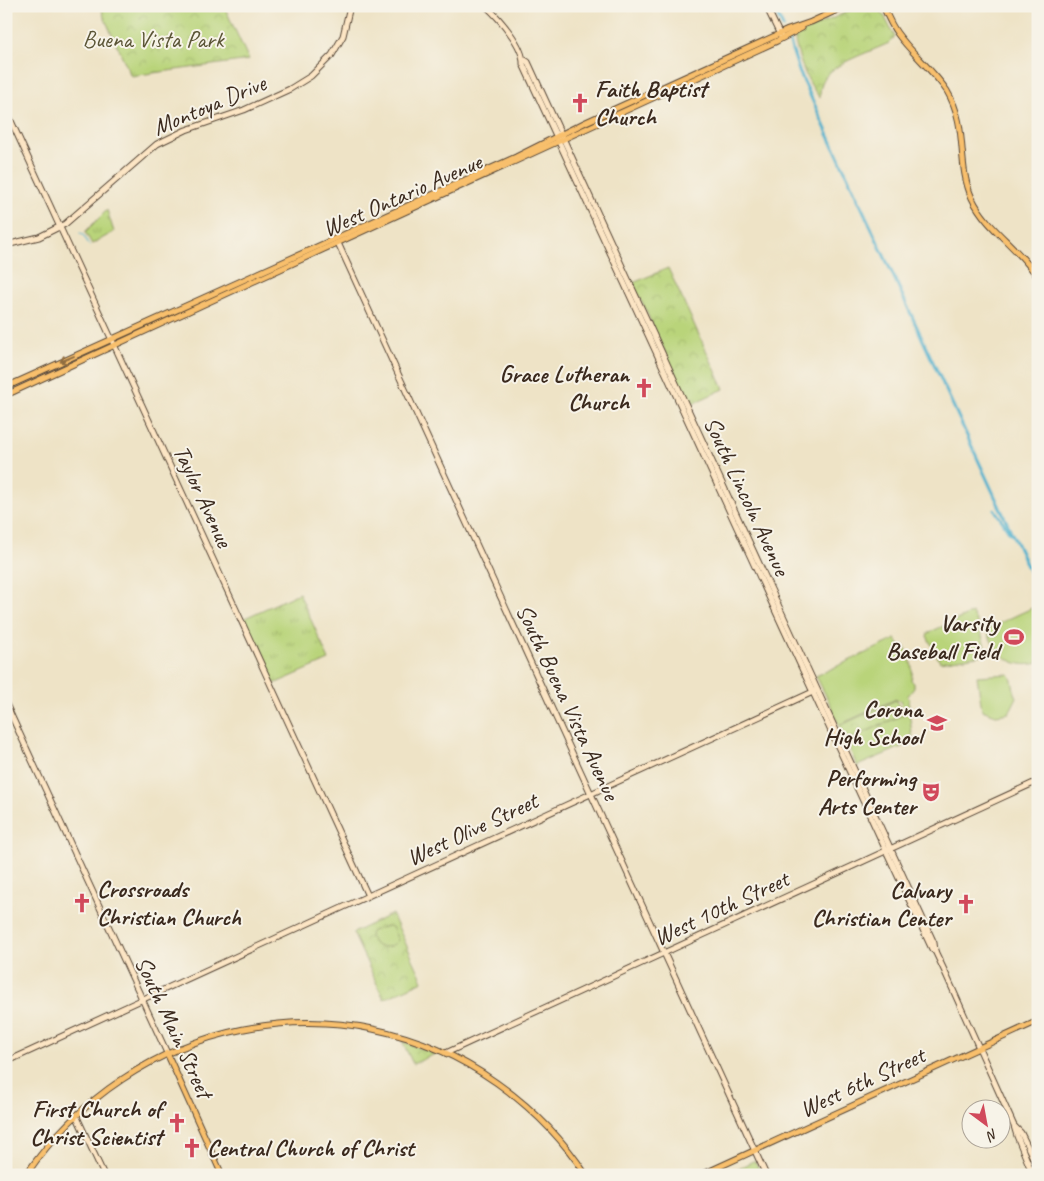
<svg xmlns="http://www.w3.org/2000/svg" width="1044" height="1181" viewBox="0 0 1044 1181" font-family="Caveat,sans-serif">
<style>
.grass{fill:url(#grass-tufts);stroke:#7a7f4c}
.park{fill:url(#park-crowns);stroke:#7a7f4c}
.garden{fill:#b9d47a;stroke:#7a7f4c}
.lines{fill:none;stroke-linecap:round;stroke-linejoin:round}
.stream{stroke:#4eb0cd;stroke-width:1}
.canal{stroke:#4eb0cd;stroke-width:3}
.secondary-casing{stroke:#564637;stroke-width:7}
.primary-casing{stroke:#564637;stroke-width:7}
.secondary{stroke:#fce5c4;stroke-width:5}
.primary{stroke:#f8bf6c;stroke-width:5}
.oneway{stroke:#906d41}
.labels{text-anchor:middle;stroke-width:4;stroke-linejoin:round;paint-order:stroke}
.park-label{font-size:24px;fill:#5a5435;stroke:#f7f3e8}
.poi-label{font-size:24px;font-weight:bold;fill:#3b2a1e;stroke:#f7f3e8;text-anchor:end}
.street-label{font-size:24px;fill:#3b2a1e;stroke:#f7f3e8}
</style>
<defs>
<pattern id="grass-tufts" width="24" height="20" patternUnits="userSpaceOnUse" patternTransform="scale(1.25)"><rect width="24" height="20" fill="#b9d47a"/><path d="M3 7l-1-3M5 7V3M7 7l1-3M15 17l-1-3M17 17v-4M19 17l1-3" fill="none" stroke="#a0b669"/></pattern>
<pattern id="park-crowns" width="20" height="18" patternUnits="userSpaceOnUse" patternTransform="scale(1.25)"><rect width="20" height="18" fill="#b9d47a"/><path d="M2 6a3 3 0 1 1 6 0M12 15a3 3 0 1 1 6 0" fill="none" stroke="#a0b669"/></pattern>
</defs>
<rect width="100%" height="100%" fill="#f7f3e8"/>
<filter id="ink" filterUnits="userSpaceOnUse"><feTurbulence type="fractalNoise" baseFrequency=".02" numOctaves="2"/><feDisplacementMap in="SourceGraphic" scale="10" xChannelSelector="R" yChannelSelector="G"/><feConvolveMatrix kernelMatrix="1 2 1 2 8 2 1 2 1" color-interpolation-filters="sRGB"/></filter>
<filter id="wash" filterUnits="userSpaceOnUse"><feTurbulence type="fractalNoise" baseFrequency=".0096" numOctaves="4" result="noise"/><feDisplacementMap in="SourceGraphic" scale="20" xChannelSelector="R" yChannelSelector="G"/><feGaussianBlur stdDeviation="1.12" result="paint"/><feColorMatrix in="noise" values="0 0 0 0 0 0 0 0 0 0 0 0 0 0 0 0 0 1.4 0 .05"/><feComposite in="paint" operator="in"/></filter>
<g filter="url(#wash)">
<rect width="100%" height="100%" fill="#eee3c6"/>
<g class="grass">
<path d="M107,210l7,22 -22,12 -7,-12z"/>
<path d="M299,593l30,67 -55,24 -30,-64 1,-2z"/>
<path d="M755,1161l7,14h-37l28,-14z"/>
</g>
<g class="park">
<path d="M106,6h118l25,54 -118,16 -27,-59 -3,-10z"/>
<path d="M860,6h19l16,31 -6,6c-17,8 -48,18 -60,30 -8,7 -9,16 -9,25 -14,-17 -22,-40 -26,-62z"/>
<path d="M668,268l56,121 -33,15 -3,-2 -55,-119z"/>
<path d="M896,700l7,15 -57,26 -7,-15z"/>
<path d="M392,914l31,67 -39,18 -31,-66z"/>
<path d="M402,1041l33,13 -22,10z"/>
</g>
<g class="garden">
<path d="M1032,608l4,2 2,5v48c-25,7 -45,-10 -51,-34z"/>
<path d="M972,613l7,13 7,24 -3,5 -43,7 -13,-26 1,-3z"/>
<path d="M896,639l4,7 4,-1c5,12 11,22 7,35l3,3v5l-7,9 3,2 -2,3 2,6 -1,3 4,31 -56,24 -11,-25 59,-27 -5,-14 -3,1 -1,-2 -57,26 -7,-14 1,-1 -17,-34z"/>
<path d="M1009,674c5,7 3,15 8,23l-8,16 -13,2 -14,-5 -5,-34z"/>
<path d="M388,926l4,1 6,13c-8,11 -27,10 -28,-6l2,-3z"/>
</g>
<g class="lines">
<path class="stream" d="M80,233l3,1 6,11"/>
<g class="canal">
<path d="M773,6l10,21"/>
<path d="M789,40l10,31 239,519"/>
<path d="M995,510l15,23"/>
</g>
</g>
</g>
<g filter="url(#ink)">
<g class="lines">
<defs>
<g id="secondary">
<path d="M486,6c13,12 38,40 37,58l366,793 43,92 3,2 10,21 69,154 3,10 16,39"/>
<path d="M766,6l15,31"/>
<path d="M523,59l5,3 17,37 389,844 1,8"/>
<path d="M6,110l362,786"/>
<path d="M338,243l428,932"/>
<path d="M6,245l33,-8 26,-13 92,-80 29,-14 58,-20 46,-21 21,-13 21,-21 11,-19 7,-30"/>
<path d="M6,704l161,349"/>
<path d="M446,1053l592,-272"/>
<path d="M6,1062l809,-371"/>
<path d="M76,1115l28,60"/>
<path d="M1015,1127l6,6 17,35"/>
</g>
<g id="primary">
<path d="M883,6c4,9 8,19 14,27 15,21 36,37 50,58 22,37 9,72 25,107 15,32 48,50 66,80"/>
<path d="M6,387l510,-230 70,-35 202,-92 23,-8 35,-16"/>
<path d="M6,395l771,-354 25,-13"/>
<path d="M167,1053l55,122"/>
<path d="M26,1175c105,-156 316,-202 471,-92 35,25 66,56 89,92"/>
<path d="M701,1175l337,-154"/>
</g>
</defs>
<use href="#secondary" class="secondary-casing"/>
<use href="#primary" class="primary-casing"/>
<use href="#secondary" class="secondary"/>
<use href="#primary" class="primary"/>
</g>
<defs><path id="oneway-shaft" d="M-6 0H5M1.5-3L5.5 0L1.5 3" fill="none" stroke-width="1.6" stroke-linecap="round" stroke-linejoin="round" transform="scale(1.25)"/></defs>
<use class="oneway" href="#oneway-shaft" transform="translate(67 359) rotate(157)"/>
</g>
<defs>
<symbol id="church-bare" viewBox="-9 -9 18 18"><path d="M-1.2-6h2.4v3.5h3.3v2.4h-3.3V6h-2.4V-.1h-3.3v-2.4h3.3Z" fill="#d1495b" stroke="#f7f3e8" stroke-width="2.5" paint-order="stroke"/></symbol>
<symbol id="stadium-bare" viewBox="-9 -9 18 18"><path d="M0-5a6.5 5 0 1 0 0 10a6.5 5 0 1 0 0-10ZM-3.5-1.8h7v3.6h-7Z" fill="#d1495b" stroke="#f7f3e8" stroke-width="2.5" paint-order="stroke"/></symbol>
<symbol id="school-bare" viewBox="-9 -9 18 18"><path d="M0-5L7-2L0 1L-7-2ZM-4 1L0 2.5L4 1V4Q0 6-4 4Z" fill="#d1495b" stroke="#f7f3e8" stroke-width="2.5" paint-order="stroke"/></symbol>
<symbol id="theatre-bare" viewBox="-9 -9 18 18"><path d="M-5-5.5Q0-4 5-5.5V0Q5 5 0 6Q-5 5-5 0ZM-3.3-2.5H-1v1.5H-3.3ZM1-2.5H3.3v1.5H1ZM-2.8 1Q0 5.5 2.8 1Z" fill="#d1495b" stroke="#f7f3e8" stroke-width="2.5" paint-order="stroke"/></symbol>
</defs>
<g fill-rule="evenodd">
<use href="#church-bare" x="566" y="89" width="28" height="28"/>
<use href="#church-bare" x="630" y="374" width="28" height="28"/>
<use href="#stadium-bare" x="1000" y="623" width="28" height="28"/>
<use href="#school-bare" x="923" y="709" width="28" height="28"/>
<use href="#theatre-bare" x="917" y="778" width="28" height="28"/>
<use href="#church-bare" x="68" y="889" width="28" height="28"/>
<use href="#church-bare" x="952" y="890" width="28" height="28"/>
<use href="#church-bare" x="163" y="1109" width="28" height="28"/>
<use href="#church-bare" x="178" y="1134" width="28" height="28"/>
</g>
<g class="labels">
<g class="park-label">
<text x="153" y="47">Buena Vista Park</text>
</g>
<g class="poi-label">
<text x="595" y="97" text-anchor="start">Faith Baptist<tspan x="595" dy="28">Church</tspan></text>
<text x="629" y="382">Grace Lutheran<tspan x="629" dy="28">Church</tspan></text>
<text x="999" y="631">Varsity<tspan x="999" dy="28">Baseball Field</tspan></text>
<text x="922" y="717">Corona<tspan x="922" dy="28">High School</tspan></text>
<text x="916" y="786">Performing<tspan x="916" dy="28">Arts Center</tspan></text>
<text x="97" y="897" text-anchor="start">Crossroads<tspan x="97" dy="28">Christian Church</tspan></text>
<text x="951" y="898">Calvary<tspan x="951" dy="28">Christian Center</tspan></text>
<text x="162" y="1117">First Church of<tspan x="162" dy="28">Christ Scientist</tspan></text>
<text x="207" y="1156" text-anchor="start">Central Church of Christ</text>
</g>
<g class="street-label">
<text transform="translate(209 105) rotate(-23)" y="8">Montoya Drive</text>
<text transform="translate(402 195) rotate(-24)" y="8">West Ontario Avenue</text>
<text transform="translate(203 496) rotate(65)" y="8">Taylor Avenue</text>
<text transform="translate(747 496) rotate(65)" y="8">South Lincoln Avenue</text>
<text transform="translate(568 702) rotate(65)" y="8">South Buena Vista Avenue</text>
<text transform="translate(472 829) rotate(-25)" y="8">West Olive Street</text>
<text transform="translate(721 908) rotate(-25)" y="8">West 10th Street</text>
<text transform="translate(174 1027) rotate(65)" y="8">South Main Street</text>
<text transform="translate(862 1082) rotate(-25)" y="8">West 6th Street</text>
</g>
</g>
<rect width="1044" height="1181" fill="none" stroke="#f7f3e8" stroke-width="25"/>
<g transform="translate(986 1124) rotate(148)"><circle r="24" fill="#f7f3e8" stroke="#aca397"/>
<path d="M0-4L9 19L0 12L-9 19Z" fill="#d1495b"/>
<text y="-8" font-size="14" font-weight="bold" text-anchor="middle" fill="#3b2a1e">N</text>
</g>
</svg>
